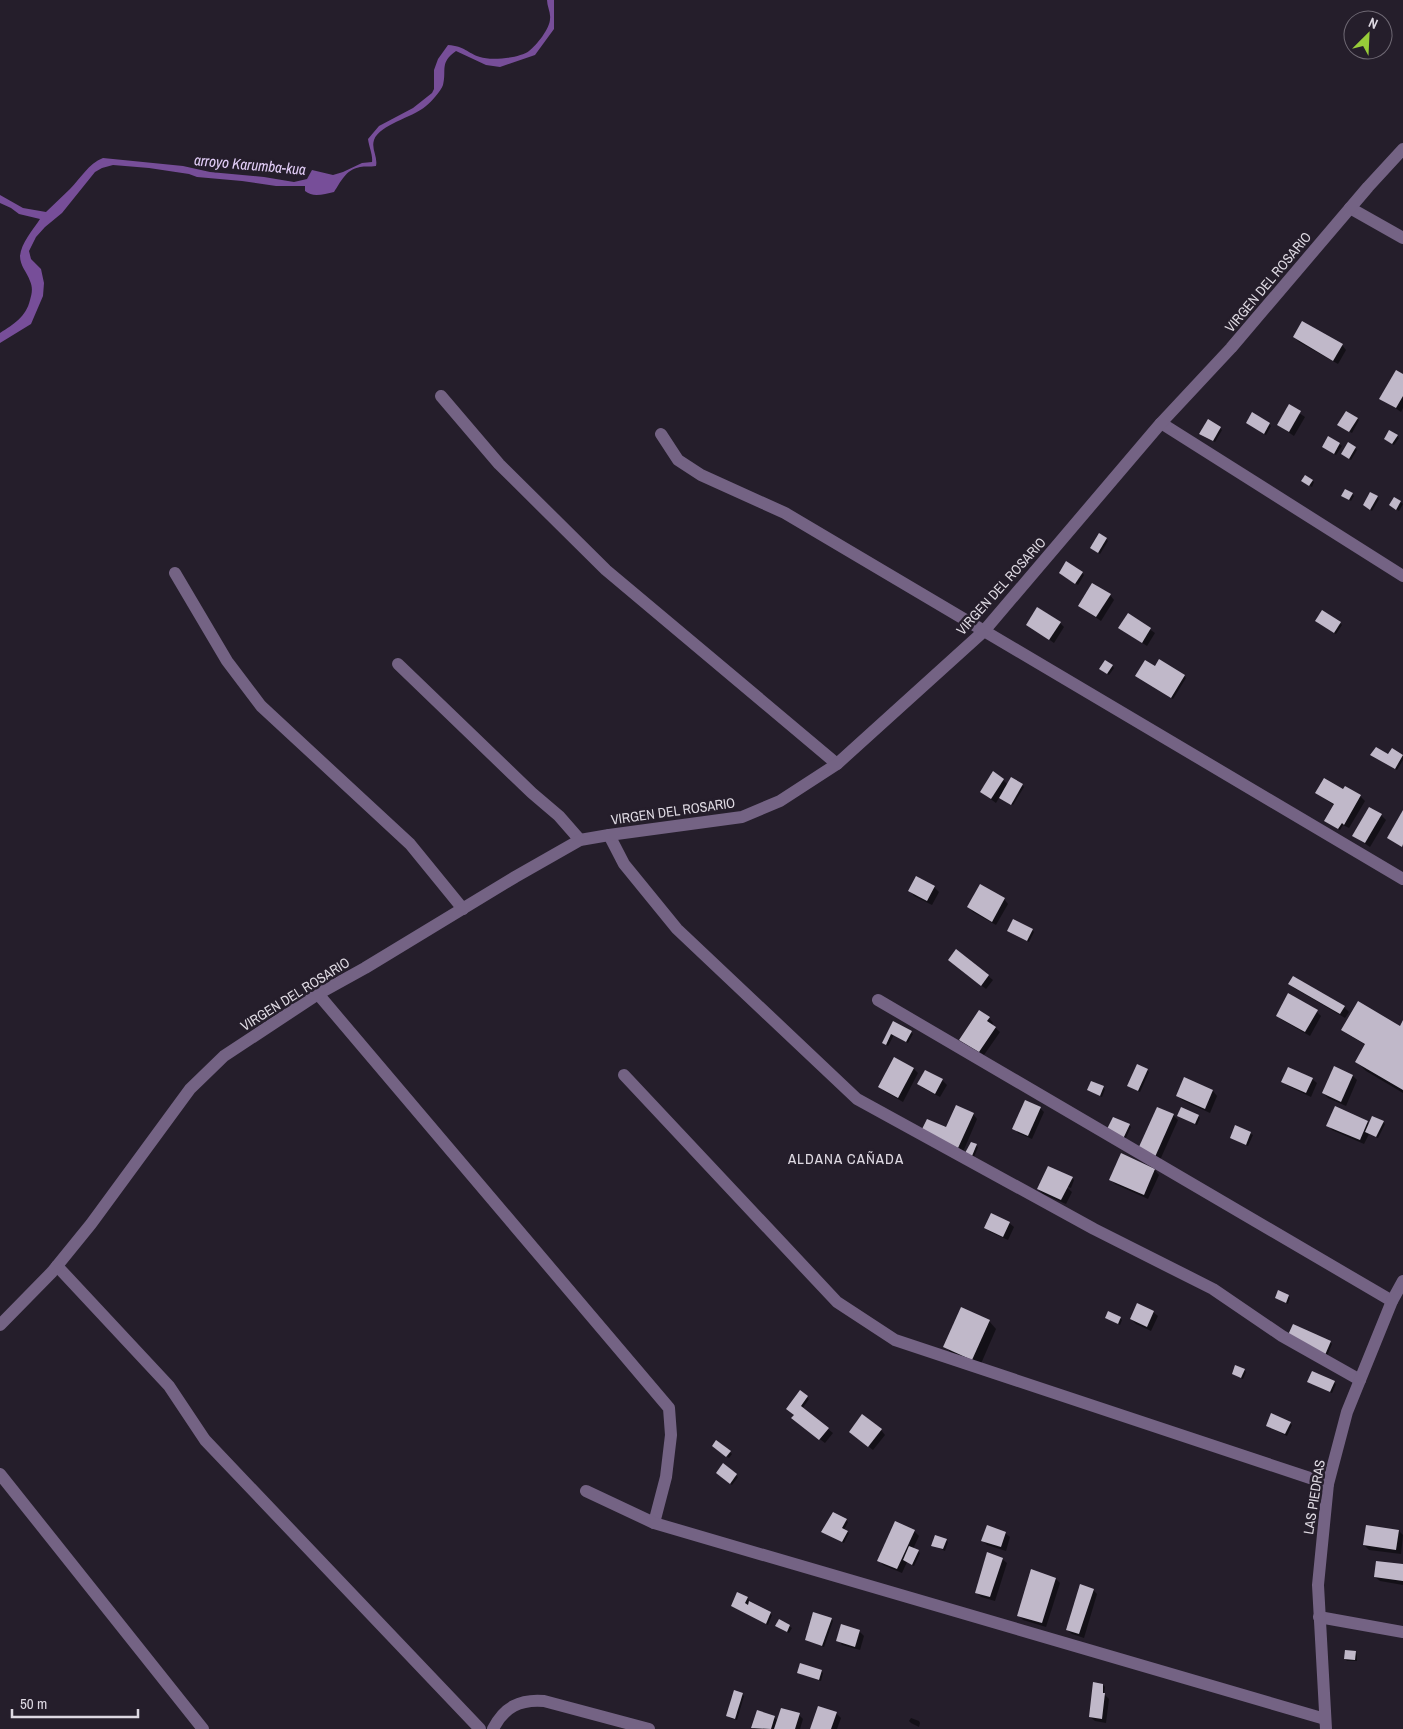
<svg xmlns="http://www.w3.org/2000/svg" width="1403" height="1729" viewBox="0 0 1403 1729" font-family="'Archivo Narrow',sans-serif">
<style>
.water{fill:#774e99}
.shadow{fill:#0007}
.building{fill:#c0b8c9}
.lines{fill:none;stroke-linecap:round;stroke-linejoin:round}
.minor{stroke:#746384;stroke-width:12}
.labels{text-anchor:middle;stroke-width:5;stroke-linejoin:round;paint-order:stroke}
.street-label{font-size:14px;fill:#ded9e2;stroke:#251e2b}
.water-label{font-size:15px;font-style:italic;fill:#e3cef8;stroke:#251e2b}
.neighbourhood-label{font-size:15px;letter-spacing:1px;fill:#ded9e2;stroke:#251e2b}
</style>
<rect width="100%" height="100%" fill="#251e2b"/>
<path class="water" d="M547,0h7v29l-19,26 -35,12 -14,-2 -30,-14c-17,12 -9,19 -13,34 -2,6 -12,17 -17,21 -14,12 -46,18 -52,34 -3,9 4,17 2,26 -6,1 -11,0 -16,1 -15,3 -19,15 -26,25 -10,2 -21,6 -29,-1v-5h-29l-34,-5 -45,-4 -8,-3 -40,-6 -36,-3 -11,3 -7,4 -33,41 -17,14 -9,10 -7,14 2,8 10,10 3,14 -1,13 -12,28 -31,19v-10c14,-9 26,-16 30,-33 2,-7 3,-12 0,-19 -3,-9 -10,-15 -10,-25 1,-13 13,-26 20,-37l-21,-5 -8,-6 -11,-5v-8l23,13 23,4c8,-8 16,-15 24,-23 11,-11 18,-25 33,-31l80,8 27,6 54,5 30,5 13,-3 5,-9 21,5 10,-3 19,-9 10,-1c1,-7 -3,-15 -4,-23l11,-13 34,-18 19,-15 2,-4v-19l4,-11 10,-14c17,1 19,8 32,12 11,4 40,1 49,-6 8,-6 21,-23 21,-32 1,-6 -3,-13 -3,-19z"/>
<g class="shadow">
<path d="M1294,337l48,8 4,5 -8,14 -39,-22z"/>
<path d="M1403,375v33l-2,4 -20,-14z"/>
<path d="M1289,406l16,11 -11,19 -16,-11z"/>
<path d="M1357,419l2,1 -7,13 -11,-6z"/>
<path d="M1247,423l22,1 2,2 -5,9z"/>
<path d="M1220,428l2,2 -7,12 -12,-7z"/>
<path d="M1397,436l2,2 -5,7 -9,-6z"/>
<path d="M1329,438l13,8 -6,9 -10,-7z"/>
<path d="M1355,448l2,2 -6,10 -7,-5z"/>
<path d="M1312,481l2,1 -2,5 -7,-4z"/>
<path d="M1352,494l2,2 -3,5 -6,-4z"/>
<path d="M1377,497l2,2 -7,12 -6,-4z"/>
<path d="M1395,498l8,6 -4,7 -6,-4z"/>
<path d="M1106,539l2,2 -8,13 -6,-4z"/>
<path d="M1082,573l2,2 -6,10 -16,-10z"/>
<path d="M1110,595l4,5 -13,21 -22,-15z"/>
<path d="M1128,614l27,19 -8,13 -27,-18z"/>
<path d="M1060,623l4,4 -10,16 -26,-18z"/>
<path d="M1318,623h22l2,2 -6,9z"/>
<path d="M1112,666l2,2 -5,7 -6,-4z"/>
<path d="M1155,668l29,8 2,2 -13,21 -25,-16z"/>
<path d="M1392,750l11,6v4l-6,10 -23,-13 14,-1z"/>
<path d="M1003,780l5,5h14l2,2 -11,18 -13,-9 -4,7 -15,-11z"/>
<path d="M1343,791l17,5 5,5 -16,27 -6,-3 -3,5 -12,-7 7,-17 -18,-13z"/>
<path d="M1381,815l5,5 -16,27 -16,-11z"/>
<path d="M934,887l5,5 -7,13 -18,-9 -4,-5z"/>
<path d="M1004,899l4,5 -12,21 -23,-13 -5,-5z"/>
<path d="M1032,930l2,2 -5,10 -18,-10z"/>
<path d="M954,964l34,12 5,4 -7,9z"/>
<path d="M1290,984l54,23 5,5 -4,6 -51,-30z"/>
<path d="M1317,1012l4,4 -11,20 -28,-16 -5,-5z"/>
<path d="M989,1018l4,5 -1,2 8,7 -16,23 -24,-16z"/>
<path d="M894,1023l19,11 -5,9 -14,-8 -6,11 -3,-2z"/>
<path d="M1403,1023v70l-37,-22 -10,-10 10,-16 -19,-11 -4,-4 57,-2z"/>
<path d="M895,1059l19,10 4,4 -15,29 -19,-11 -4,-4z"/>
<path d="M1147,1070l2,2 -9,20 -12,-6z"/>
<path d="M925,1071l17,9 5,5 -7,12 -17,-9 -5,-4z"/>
<path d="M1353,1076l4,4 -11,26 -18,-8 -5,-5z"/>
<path d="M1185,1079l28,12 4,5 -7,17 -28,-13 -5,-4z"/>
<path d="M1312,1079l5,4 -6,14 -23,-11 -5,-4z"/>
<path d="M1103,1088l2,1 -3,8 -14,-7z"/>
<path d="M1040,1108l4,4 -12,27 -14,-6 -4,-5z"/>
<path d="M973,1114l4,5 -14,33 -35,-32 19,9z"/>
<path d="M1173,1115l5,5 -18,40 -20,-11z"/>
<path d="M1198,1116l2,2 -3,7 -17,-8z"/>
<path d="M1367,1122l3,3 13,-3 2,2 -7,14 -9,-4 -5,10 -32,-14 -4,-5z"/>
<path d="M1129,1125l2,2 -6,13 -15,-7z"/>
<path d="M1236,1127l17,8 -5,11 -15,-7z"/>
<path d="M971,1143l7,4 -4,10 -5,-2z"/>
<path d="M1122,1155l33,15 4,5 -11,24 -33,-15 -4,-4z"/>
<path d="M1072,1178l2,2 -3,8 -6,-2 7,6 -6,12 -23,-10 -5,-5z"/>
<path d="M1009,1223l5,4 -6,13 -18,-8 -4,-4z"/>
<path d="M1288,1296l2,2 -2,6 -10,-5z"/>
<path d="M1153,1312l5,4 -7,15 -15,-7 -5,-5z"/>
<path d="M1106,1318h14l2,2 -2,5z"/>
<path d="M989,1321l7,8 -16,37 -28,-12 -7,-8z"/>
<path d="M1291,1336l39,6 2,2 -5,12z"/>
<path d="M1244,1370l2,2 -3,7 -10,-5z"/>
<path d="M1313,1373l23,11 -4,9 -21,-10z"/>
<path d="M800,1392l9,7 -7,10 31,24 -8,10 -27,-20 -3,-8z"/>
<path d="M1290,1423l2,2 -5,11 -20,-10z"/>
<path d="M881,1430l4,5 -12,15 -18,-14z"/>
<path d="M716,1441l16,13 -3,4 -14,-10z"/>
<path d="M724,1465l14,12 -6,8 -13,-10z"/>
<path d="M846,1520l2,2 -4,8 5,3 -5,10 -19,-10z"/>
<path d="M914,1531l5,5 -6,13 7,4 -6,13 -7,-4 -5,11 -19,-8 -4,-5z"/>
<path d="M1399,1531l4,4 -2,19 -32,-4 -5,-5z"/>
<path d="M1005,1533l5,4 -4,14 -19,-6 -4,-4z"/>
<path d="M946,1540l2,2 -3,9 -12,-6z"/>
<path d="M1002,1559l5,4 -12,38 -14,-4 -5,-5z"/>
<path d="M1403,1566v19l-23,-4 -5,-4z"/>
<path d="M1056,1579l4,4 -14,44 -23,-7 -5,-5z"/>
<path d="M1093,1590l4,4 -13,44 -12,-4 -5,-4z"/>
<path d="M747,1598l2,2 -1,2 24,13 -4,10 -36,-19z"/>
<path d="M831,1619l2,2 -9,26 -18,-7z"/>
<path d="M780,1621l12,7 -3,5 -12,-7z"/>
<path d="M859,1631l5,5 -4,14 -18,-5 -4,-5z"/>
<path d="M1355,1652l2,2v7h-10l-2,-2z"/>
<path d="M821,1671l2,2 -2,8 -22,-8z"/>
<path d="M1103,1685l2,2 -1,7 5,5 -3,24 -11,-2 -5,-4z"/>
<path d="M742,1694l2,2 -7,24 -7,-2 -2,-2z"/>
<path d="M836,1713l5,5 -4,11h-26z"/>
<path d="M799,1715l4,4 -3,10h-46l-1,-1 21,-11 4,4z"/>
<path d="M911,1718l8,3 1,2 -1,4 -8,-4 -2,-2z"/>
</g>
<g class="building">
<path d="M1302,321l41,23 -10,17 -40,-24z"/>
<path d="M1396,370l7,4v22l-7,12 -17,-9z"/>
<path d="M1289,404l12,7 -12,21 -12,-7z"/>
<path d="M1346,411l12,7 -9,14 -12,-7z"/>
<path d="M1252,412l18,11 -6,11 -18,-11z"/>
<path d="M1208,419l13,8 -8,14 -14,-7z"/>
<path d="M1389,430l9,5 -6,9 -8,-5z"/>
<path d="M1328,436l12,7 -6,11 -12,-7z"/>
<path d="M1348,442l8,5 -7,12 -8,-5z"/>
<path d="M1305,475l8,5 -4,6 -8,-5z"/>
<path d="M1345,489l8,4 -4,7 -8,-4z"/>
<path d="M1370,492l8,4 -8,14 -7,-5z"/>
<path d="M1394,497l7,4 -5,9 -7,-5z"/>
<path d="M1099,533l8,5 -9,15 -8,-5z"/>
<path d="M1066,561l17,11 -8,12 -16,-11z"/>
<path d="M1092,583l19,11 -15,23 -18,-11z"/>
<path d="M1037,607l24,15 -12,18 -23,-15z"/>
<path d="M1322,610l19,12 -7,11 -19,-12z"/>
<path d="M1128,613l23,15 -9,15 -24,-15z"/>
<path d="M1159,659l26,16 -14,23 -36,-22 10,-16 10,6z"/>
<path d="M1105,660l8,5 -6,9 -8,-5z"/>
<path d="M1376,747l12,7 4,-6 11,7 -8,14 -25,-14z"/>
<path d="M993,771l11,8 -13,20 -11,-7z"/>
<path d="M1011,777l12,7 -12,21 -12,-7z"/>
<path d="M1324,778l19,11 2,-3 16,9 -17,30 -2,-2 -4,6 -14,-8 10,-17 -19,-11z"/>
<path d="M1369,807l13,7 -17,29 -13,-7z"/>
<path d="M1403,810v34l-1,3 -15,-9z"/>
<path d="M916,876l19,10 -8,15 -19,-10z"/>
<path d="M980,884l25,14 -13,24 -25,-15z"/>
<path d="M1013,919l20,10 -6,12 -20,-10z"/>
<path d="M956,949l33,26 -8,11 -33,-26z"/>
<path d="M1293,976l52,30 -5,8 -52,-30z"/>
<path d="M1288,993l30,17 -13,22 -29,-16z"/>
<path d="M1358,1001l42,25 3,-6v70l-48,-28 10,-18 -24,-14z"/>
<path d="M979,1010l11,7 -3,4 9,6 -17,25 -20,-12z"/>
<path d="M893,1021l19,10 -6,11 -15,-8 -5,11 -4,-2z"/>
<path d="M894,1057l20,11 -16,30 -20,-11z"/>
<path d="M1137,1064l11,5 -10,22 -11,-5z"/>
<path d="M1334,1066l19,9 -12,27 -19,-9z"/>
<path d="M1288,1067l25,11 -7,15 -25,-11z"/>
<path d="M925,1070l18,9 -8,15 -18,-10z"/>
<path d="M1184,1077l29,13 -8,19 -29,-13z"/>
<path d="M1091,1081l13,5 -4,10 -13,-6z"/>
<path d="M1025,1100l16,7 -13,29 -16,-7z"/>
<path d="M956,1105l18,8 -16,35 -37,-17 6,-12 19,8z"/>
<path d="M1335,1106l33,15 -8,19 -34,-14z"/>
<path d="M1157,1107l17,7 -19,43 -17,-8z"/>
<path d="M1181,1107l18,8 -4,9 -18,-8z"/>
<path d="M1372,1116l12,5 -8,16 -11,-5z"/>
<path d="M1113,1117l17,7 -7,15 -17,-8z"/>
<path d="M1235,1125l16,7 -5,13 -16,-7z"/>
<path d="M971,1142l6,2 -5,12 -7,-3z"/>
<path d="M1121,1153l34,16 -11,26 -35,-15z"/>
<path d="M1048,1166l25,11 -12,23 -24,-11z"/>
<path d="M991,1213l19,9 -7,15 -19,-9z"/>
<path d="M1278,1290l11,5 -3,8 -11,-5z"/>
<path d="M1137,1303l17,8 -7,16 -17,-8z"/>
<path d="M961,1307l29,13 -18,40 -29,-13z"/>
<path d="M1108,1311l13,6 -3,7 -13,-6z"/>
<path d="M1293,1324l38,17 -6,14 -37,-20z"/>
<path d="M1235,1365l10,4 -4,9 -9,-4z"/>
<path d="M1312,1371l23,10 -5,11 -23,-10z"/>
<path d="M800,1390l8,6 -7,10 28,22 -10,12 -28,-22 3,-3 -8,-6z"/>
<path d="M1271,1413l20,9 -6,12 -19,-8z"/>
<path d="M862,1414l20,15 -14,18 -19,-15z"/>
<path d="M716,1440l15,11 -5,6 -14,-11z"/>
<path d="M723,1463l14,11 -7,10 -14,-11z"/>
<path d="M833,1512l14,7 -5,9 6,3 -6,11 -21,-10z"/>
<path d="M895,1521l20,9 -18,39 -20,-8z"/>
<path d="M987,1525l19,7 -5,15 -20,-6z"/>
<path d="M1366,1525l33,5 -3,20 -33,-5z"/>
<path d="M935,1535l12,4 -4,10 -12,-3z"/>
<path d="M909,1546l10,4 -7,15 -9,-5z"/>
<path d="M987,1552l16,6 -13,39 -15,-4z"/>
<path d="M1376,1561l27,3v17l-29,-4z"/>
<path d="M1031,1569l25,9 -14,45 -25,-7z"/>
<path d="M1080,1584l14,5 -15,45 -13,-4z"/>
<path d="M737,1592l11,5 -3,6 3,2 1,-4 22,11 -5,12 -35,-18z"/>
<path d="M813,1612l19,6 -10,28 -17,-6z"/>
<path d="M779,1619l11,6 -3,7 -12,-6z"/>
<path d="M841,1624l19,6 -5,17 -19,-6z"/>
<path d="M1345,1650l11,1 -1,9 -11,-1z"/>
<path d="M800,1663l22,7 -3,10 -22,-7z"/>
<path d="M1093,1682l10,2v9h2l-3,26 -13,-2z"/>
<path d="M734,1690l9,3 -8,26 -9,-3z"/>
<path d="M818,1706l19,6 -6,17h-21z"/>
<path d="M781,1708l19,5 -5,16h-21z"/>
<path d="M757,1710l18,6 -4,13 -20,-1z"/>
</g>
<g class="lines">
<g class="minor">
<path d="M1350,208l53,30"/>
<path d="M441,396l58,68 107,106 231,194"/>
<path d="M1161,423l242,153"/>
<path d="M661,434l17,26 23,15 84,38 618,366"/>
<path d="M175,573l52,88 34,45 149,138 53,65"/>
<path d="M398,664l134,129 27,23 21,24"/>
<path d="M609,835l15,29 53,65 180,170 237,130 119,60 69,47 78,44"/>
<path d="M318,994l351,414 2,27 -5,42 -12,46"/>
<path d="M878,1000l514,301"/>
<path d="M624,1075l213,227 58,38 433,144"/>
<path d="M57,1266l112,120 36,54 275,289"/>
<path d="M0,1325l52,-53 39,-48 99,-135 34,-33 94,-62 47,-26 150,-91 65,-37 29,-5 133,-18 38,-16 57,-37 147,-133 177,-208 70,-75 137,-161 35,-38"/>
<path d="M0,1474l203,255"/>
<path d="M586,1491l68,32 671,196"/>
<path d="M1319,1617l84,15"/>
<path d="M493,1729c11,-22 27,-30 51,-28l105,28"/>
<path d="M1326,1729l-8,-144 10,-101 19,-72 45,-111 11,-20"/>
</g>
</g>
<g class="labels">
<g class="street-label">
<text transform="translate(1268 282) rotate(-50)" y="5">VIRGEN DEL ROSARIO</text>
<text transform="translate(1001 586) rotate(-48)" y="5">VIRGEN DEL ROSARIO</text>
<text transform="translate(673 811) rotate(-8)" y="5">VIRGEN DEL ROSARIO</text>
<text transform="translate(295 994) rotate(-32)" y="5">VIRGEN DEL ROSARIO</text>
<text transform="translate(1314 1497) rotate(-81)" y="5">LAS PIEDRAS</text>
</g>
<g class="water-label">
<text transform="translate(250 165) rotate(5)" y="5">arroyo Karumba-kua</text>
</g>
<g class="neighbourhood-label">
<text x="846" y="1164">ALDANA CAÑADA</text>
</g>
</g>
<g transform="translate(1368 35) rotate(24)"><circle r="24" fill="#251e2b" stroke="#6f6974"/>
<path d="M0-4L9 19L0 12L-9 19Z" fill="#97cc39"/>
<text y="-8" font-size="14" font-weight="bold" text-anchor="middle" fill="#ded9e2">N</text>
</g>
<path d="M12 1709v8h126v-8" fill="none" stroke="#ded9e2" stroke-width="2.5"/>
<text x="20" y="1709" font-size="15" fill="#ded9e2" stroke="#251e2b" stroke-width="4" paint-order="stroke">50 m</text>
</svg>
